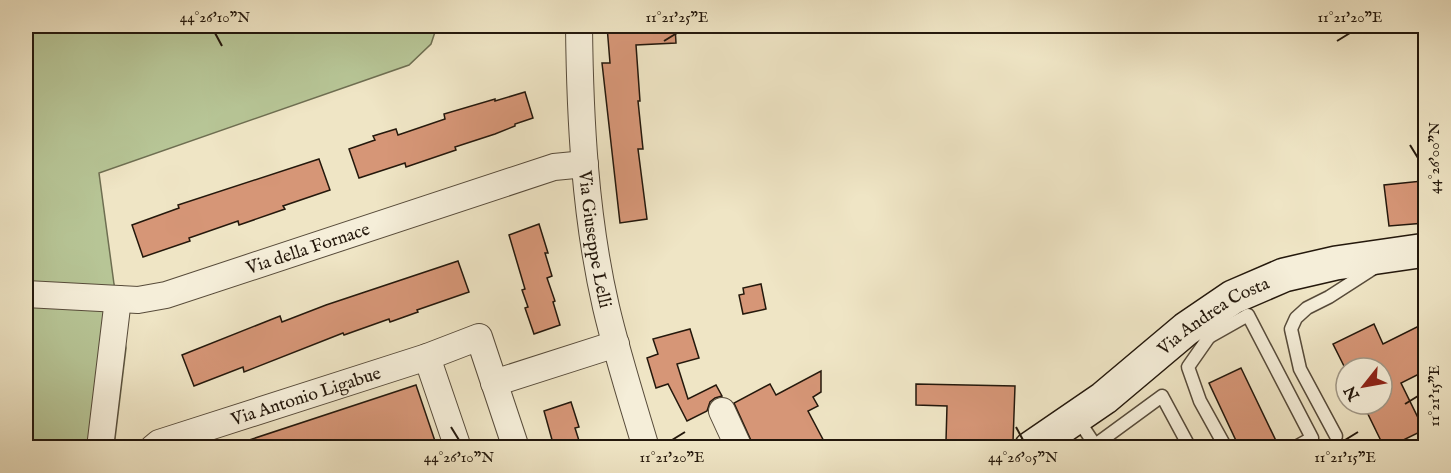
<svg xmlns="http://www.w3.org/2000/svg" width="1451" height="473" viewBox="0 0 1451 473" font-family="'IM FELL English',serif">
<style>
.green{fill:#b7c596;stroke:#6e6e51;stroke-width:1.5}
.building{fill:#d69677;stroke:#24180c;stroke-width:1.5}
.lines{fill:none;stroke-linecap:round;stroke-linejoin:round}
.service-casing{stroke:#574b3a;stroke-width:15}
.minor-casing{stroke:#574b3a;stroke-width:28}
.secondary-casing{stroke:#24180c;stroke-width:36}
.service{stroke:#f5eed9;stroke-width:12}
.minor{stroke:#f5eed9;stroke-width:26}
.secondary{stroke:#f5eed9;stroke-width:33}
.ticks{fill:none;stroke:#24180c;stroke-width:2}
.labels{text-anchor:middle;stroke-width:4.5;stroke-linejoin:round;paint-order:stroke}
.street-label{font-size:18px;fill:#24180c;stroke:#f5eed9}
.neatline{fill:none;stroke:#24180c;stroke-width:2}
.ticks-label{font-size:15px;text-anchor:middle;fill:#24180c}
</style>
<rect width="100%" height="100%" fill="#efe5c5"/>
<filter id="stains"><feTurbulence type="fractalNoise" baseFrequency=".00333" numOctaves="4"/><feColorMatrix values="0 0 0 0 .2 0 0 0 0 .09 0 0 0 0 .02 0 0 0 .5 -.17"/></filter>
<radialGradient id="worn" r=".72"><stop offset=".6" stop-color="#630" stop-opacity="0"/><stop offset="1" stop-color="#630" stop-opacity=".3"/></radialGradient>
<path class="green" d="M26,26h411l-6,18 -22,21 -310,108 15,111 12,64 -12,99h-88z"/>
<g class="building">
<path d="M607,26h68l1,17 -40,2 4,56h-2l5,48h-5l9,70 -27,4 -18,-160h8z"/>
<path d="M525,92l8,26 -18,6v2l-20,8 -40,13 1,3 -50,17 -1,-4 -46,15 -10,-29 26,-9 -2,-4 23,-7 2,6 47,-16 -1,-5 51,-15v2z"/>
<path d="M319,159l11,31 -47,16 2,3 -46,16 -1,-4 -49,17 1,3 -47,16 -11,-32 47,-17 -1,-3z"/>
<path d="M1422,181l1,12h2v30l-36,3 -5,-41z"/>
<path d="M539,224l9,29h-3l7,23 -5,2 8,23 -2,1 7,23 -26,9 -9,-26 3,-1 -6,-17 3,-1 -16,-54z"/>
<path d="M458,261l11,31 -52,18 1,2 -28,10 -1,-3 -45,16 -1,-2 -99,39 -1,-5 -49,19 -12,-31 98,-39 2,6 44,-17z"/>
<path d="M761,284l5,25 -23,5 -4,-19 5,-1 -1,-6z"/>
<path d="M1425,323v48l-24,12 23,47 -35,17h-5l-21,-43h19v-36h-37l-12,-24 41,-20 9,20z"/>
<path d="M690,329l9,29 -22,6 11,35 28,-14 6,11 -7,2 -5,4 -3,9 -20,10 -19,-37 -12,4 -9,-30 11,-4 -5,-15z"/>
<path d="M1241,368l38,79h-40l-30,-64z"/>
<path d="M821,371v21l-8,5 5,9 -10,5 19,36h-73l-20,-44 36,-19 6,11z"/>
<path d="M916,384l99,2 -2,56 -67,-1 1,-35 -31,-1z"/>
<path d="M416,385l21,62h-199l-1,-3z"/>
<path d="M571,402l8,25 -4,1 6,19h-27l-10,-36z"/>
</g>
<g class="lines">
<defs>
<g id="service">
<path d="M1195,328l14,9 39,-22 64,123 -18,10"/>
<path d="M1209,337l-21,30 12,34 26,47"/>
<path d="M1077,418l18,27"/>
<path d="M1336,436l-36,-67 -9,-40 5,-11 11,-10 22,-11 45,-29"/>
<path d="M1091,448l71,-52 28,52"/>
</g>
<g id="minor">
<path id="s1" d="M579,26c1,93 6,190 27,281 11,47 26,94 40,141"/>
<path id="s2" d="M26,294l112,6 28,-5 388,-128 31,-3"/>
<path d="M427,357l31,91"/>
<path d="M494,383l122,-39"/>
<path d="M722,411l17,37"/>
<path d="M100,448l18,-149"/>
<path id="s3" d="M153,448l6,-5 268,-86 52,-20 37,111"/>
</g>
<g id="secondary">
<path id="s4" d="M1031,448l73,-50 82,-69 47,-32 51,-22 52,-12 90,-13"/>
</g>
</defs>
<use href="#service" class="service-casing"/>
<use href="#minor" class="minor-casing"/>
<use href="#secondary" class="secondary-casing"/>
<use href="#service" class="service"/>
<use href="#minor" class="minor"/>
<use href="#secondary" class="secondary"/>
</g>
<path class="ticks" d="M215,33l7,13M664,41l13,-8M1337,41l13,-8M1410,145l8,13M1405,404l13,-8M451,427l8,13M1016,427l7,13M672,440l13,-8M1345,440l13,-8"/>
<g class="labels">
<g class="street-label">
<text dy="6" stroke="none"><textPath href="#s1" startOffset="214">Via Giuseppe Lelli</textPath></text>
<text dy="6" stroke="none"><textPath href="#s2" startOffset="290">Via della Fornace</textPath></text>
<text dy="6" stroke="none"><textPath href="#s4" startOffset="226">Via Andrea Costa</textPath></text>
<text dy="6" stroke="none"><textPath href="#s3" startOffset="162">Via Antonio Ligabue</textPath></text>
</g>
</g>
<rect width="1451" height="473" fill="none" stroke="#efe5c5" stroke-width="66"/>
<g transform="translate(1364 386) rotate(239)"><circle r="28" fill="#f5eed9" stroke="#a19887" stroke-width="1.5"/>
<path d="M0-4.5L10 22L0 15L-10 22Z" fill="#8f2418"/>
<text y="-9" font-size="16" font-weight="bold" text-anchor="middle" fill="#24180c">N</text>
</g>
<rect x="33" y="33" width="1385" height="407" class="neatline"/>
<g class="ticks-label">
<text x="215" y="22">44°26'10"N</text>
<text x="677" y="22">11°21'25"E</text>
<text x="1350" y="22">11°21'20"E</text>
<text transform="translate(1434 158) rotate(-90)" y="5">44°26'00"N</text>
<text transform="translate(1434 396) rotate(-90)" y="5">11°21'15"E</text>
<text x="459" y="462">44°26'10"N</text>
<text x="672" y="462">11°21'20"E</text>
<text x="1023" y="462">44°26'05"N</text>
<text x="1345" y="462">11°21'15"E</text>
</g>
<rect width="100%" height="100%" filter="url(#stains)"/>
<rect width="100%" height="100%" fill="url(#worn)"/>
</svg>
